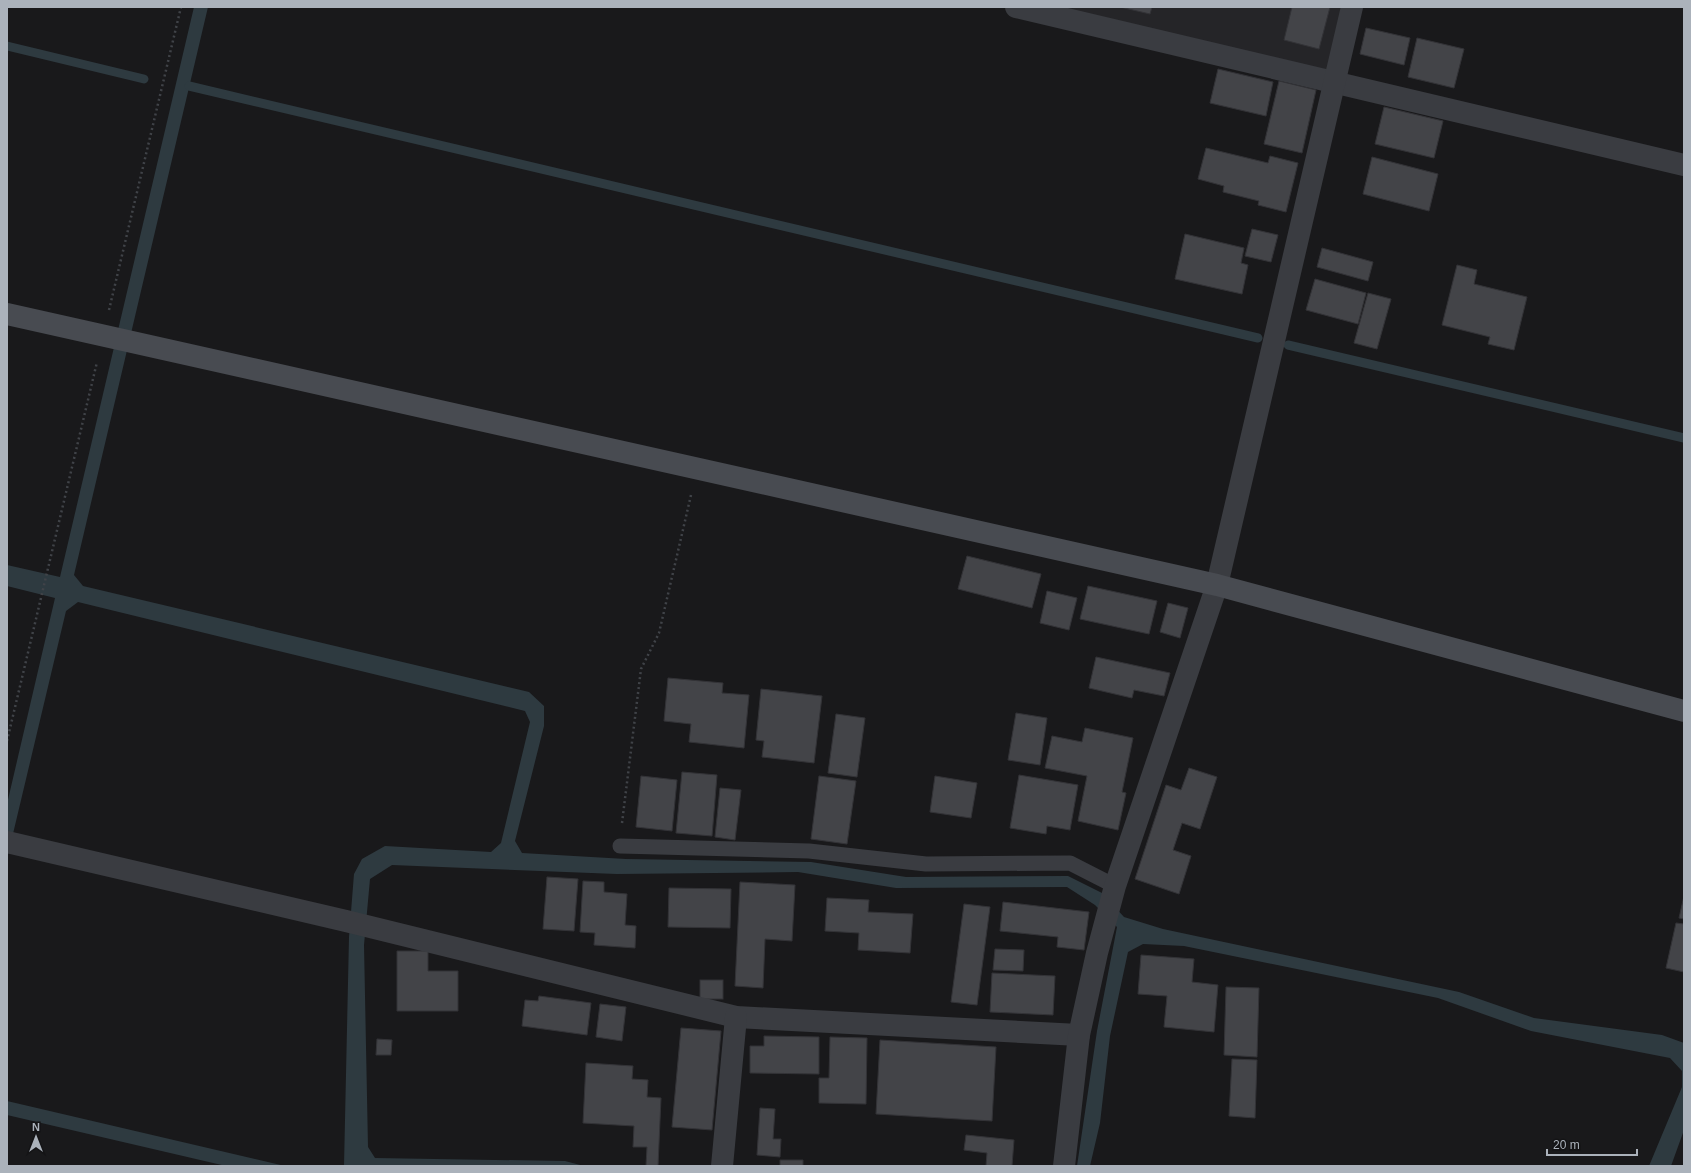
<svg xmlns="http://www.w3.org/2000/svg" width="1691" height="1173" viewBox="0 0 1691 1173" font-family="Helvetica,sans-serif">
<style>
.built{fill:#252528}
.water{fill:#2e3a40}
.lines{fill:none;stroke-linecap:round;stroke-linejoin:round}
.stream{stroke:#2e3a40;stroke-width:9}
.building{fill:#434448;stroke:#333337}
.path{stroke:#404348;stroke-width:2.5;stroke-dasharray:2 3;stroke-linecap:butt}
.lane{stroke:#3a3c41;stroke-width:15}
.street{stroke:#3a3c41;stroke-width:22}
.secondary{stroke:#484b51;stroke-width:22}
</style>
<rect width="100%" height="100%" fill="#19191b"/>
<path class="built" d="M1055,7h287l-15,63z"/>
<g class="water">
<path d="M194,7h14l-134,568 9,11 446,106 15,14v20l-29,115 7,12 104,6 185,3 95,15 162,-1 34,17 22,24 39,12 296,63 75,26 128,17 22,8v87l-13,36h-22l33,-79v-16l-12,-13 -139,-27 -93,-33 -254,-52 -41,-2 -15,8 -18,84 -10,87 -10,43h-13l20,-135 20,-104 -22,-22 -28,-18 -171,1 -98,-16 -181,2 -225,-9 -22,14 -6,66 4,202 7,11 190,3 19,5h-240l5,-229 5,-63 8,-15 23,-13 106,6 10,-9 29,-121 -5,-11 -447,-109 -12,9 -59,248v-55l48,-206 -48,-12v-21l53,12z"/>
<path d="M7,1101l278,65h-59l-219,-51z"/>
</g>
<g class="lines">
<g class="stream">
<path d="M7,46l137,33"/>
<path d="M189,86l1069,252"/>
<path d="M1288,345l396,93"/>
</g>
</g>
<g class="building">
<path d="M1120,7h32l-2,7z"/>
<path d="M1292,7h38l-11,42 -35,-9z"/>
<path d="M1366,28l44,10 -6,27 -44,-11z"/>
<path d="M1417,38l47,11 -10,39 -46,-11z"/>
<path d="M1218,69l55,13 -7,34 -56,-13z"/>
<path d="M1279,81l37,9 -14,63 -38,-9z"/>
<path d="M1384,107l59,14 -9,37 -59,-14z"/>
<path d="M1206,148l62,15 2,-7 28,7 -12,49 -28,-7 1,-4 -36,-9 1,-6 -26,-7z"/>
<path d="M1372,157l66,17 -9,37 -66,-17z"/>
<path d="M1252,229l26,6 -7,27 -26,-6z"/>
<path d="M1185,234l59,14 -3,15 7,2 -6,29 -67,-15z"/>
<path d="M1322,248l51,14 -5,19 -51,-14z"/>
<path d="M1457,265l20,5 -3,14 53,13 -13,53 -26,-6 2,-7 -48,-12z"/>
<path d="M1315,279l51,14 -8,31 -52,-14z"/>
<path d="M1368,293l23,6 -14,50 -23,-6z"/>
<path d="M967,556l74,18 -9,34 -74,-19z"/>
<path d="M1088,586l69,15 -8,33 -69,-15z"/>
<path d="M1047,591l30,7 -8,32 -29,-7z"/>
<path d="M1168,603l20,5 -8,30 -20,-6z"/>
<path d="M1096,657l74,16 -6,23 -30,-6 -2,8 -43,-10z"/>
<path d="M668,678l55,5 -1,10 27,2 -5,53 -55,-6 2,-18 -27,-3z"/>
<path d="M761,689l61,7 -8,67 -52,-6 2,-16 -8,-1z"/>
<path d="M1016,713l31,5 -7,47 -32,-5z"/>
<path d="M836,714l29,4 -8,59 -29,-4z"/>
<path d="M1085,728l48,10 -11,54 4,1 -8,37 -40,-9 9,-45 -42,-8 7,-32 30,6z"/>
<path d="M1189,768l28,9 -17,52 -18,-6 -9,27 18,6 -12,38 -44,-15 31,-94 15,5z"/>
<path d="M682,772l35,3 -5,61 -36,-3z"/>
<path d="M1019,775l59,10 -8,45 -23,-4 -1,8 -36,-6z"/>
<path d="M641,776l36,4 -5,51 -36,-4z"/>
<path d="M819,776l37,5 -9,63 -36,-5z"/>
<path d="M935,776l42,7 -6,35 -41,-6z"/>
<path d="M720,788l21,2 -6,50 -20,-3z"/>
<path d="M547,877l31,2 -4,52 -31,-2z"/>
<path d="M583,881l21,1v10l23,2 -2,31 11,1 -1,22 -41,-3 1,-12 -15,-1z"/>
<path d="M740,882l55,3 -3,56 -27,-2 -2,49 -28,-2z"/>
<path d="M669,888l62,1 -1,39 -62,-1z"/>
<path d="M1684,896v23l-5,-1z"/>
<path d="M827,898l42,2 -1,12 45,2 -3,39 -52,-3 1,-17 -34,-2z"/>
<path d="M1003,902l86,10 -5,38 -27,-3 1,-10 -58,-6z"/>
<path d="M964,904l26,3 -13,98 -26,-3z"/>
<path d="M1676,923l8,1v48l-18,-4z"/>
<path d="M995,949l29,1 -1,21 -30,-1z"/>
<path d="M397,951h31v20h30v40h-61z"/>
<path d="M1141,955l53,4 -2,23 26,3 -4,47 -50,-5 3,-31 -29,-2z"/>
<path d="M992,973l63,3 -2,39 -63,-3z"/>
<rect x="700" y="980" width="23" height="19"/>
<path d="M1226,987l33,1 -2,69 -33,-2z"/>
<path d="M539,996l52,7 -4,32 -65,-9 3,-26 13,1z"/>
<path d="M600,1004l26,3 -4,34 -26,-4z"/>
<path d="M681,1028l40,3 -9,99 -40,-3z"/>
<path d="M764,1036l55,1v37l-69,-1v-27h14z"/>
<path d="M830,1037l37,1 -1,66 -47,-1v-25h10z"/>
<path d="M377,1039l15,1 -1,15h-15z"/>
<path d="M880,1040l116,7 -4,74 -116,-7z"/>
<path d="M1232,1059l25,1 -2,58 -26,-2z"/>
<path d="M586,1063l47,3 -1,13 16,1 -1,17 14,1 -3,68h-12l1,-19h-14l1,-21 -51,-3z"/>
<path d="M760,1108l15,1 -2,30h8l-1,18 -23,-2z"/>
<path d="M966,1135l48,5 -2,26h-26l1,-13 -23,-3z"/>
<path d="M780,1160h23v6h-51h28z"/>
</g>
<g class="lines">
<g class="path">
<path d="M109,310l72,-303"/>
<path d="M7,741l90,-379"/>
<path d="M622,823l19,-154 18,-36 32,-138"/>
</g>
<path class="lane" d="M620,846l189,5 117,13 144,-1 45,23"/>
<g class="street">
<path d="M1016,7l668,158"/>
<path d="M7,842l339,79 390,96 343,18"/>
<path d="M722,1166l14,-149"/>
<path d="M1064,1166l15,-131 18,-82 18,-67 102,-301 135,-578"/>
</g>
<path class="secondary" d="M7,314l1210,271 467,126"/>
</g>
<rect width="1691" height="1173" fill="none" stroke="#abb2bb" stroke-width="16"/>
<g transform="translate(36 1137)" stroke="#141416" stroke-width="3" paint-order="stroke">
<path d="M0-3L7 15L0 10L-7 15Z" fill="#abb2bb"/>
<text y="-6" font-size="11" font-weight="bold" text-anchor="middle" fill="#abb2bb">N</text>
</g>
<path d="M1547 1149v6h90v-6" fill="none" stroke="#abb2bb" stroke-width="2"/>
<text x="1553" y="1149" font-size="12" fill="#abb2bb" stroke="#141416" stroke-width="3" paint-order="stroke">20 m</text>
</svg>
